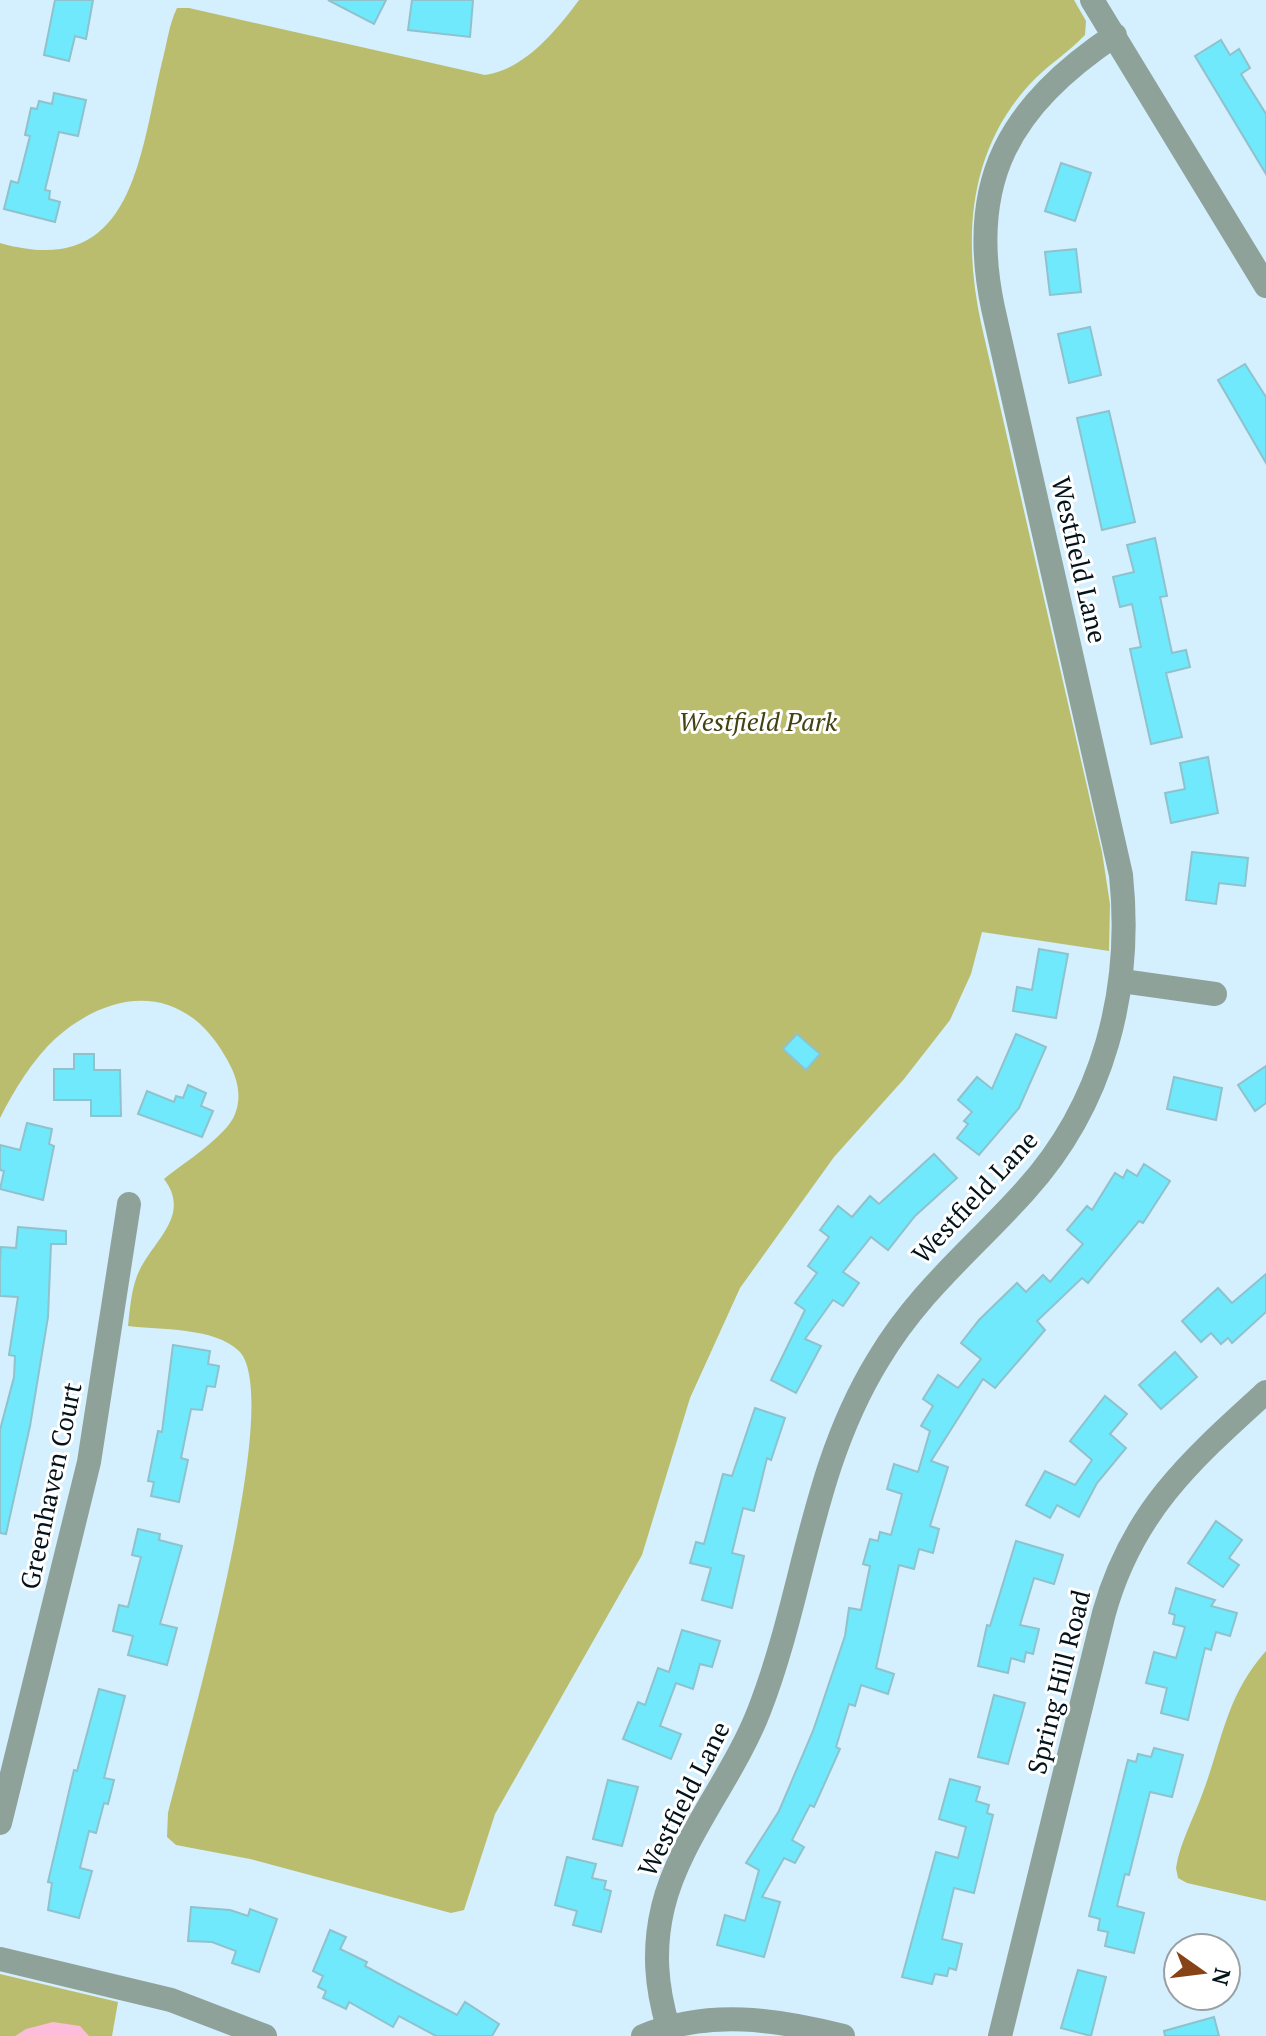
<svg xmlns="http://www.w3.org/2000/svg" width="1266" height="2036" viewBox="0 0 1266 2036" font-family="'PT Serif',serif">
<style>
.green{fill:#bbbd6e}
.water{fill:#fdbcda}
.building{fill:#71e9fc;stroke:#8ec2cc;stroke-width:2}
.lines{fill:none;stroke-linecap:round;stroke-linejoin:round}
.minor{stroke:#8ea29a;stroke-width:24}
.labels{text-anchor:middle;stroke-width:6;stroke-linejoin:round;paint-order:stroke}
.street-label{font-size:26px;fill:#03131b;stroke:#fff}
.park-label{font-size:26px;font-style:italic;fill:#434313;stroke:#fff}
</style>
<rect width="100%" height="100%" fill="#d4effd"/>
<g class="green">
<path d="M579,0h495l12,21 -1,14c-17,18 -39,31 -56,50 -61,67 -66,154 -48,238l121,529 8,52 -1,47 -127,-19 -11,42 -21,46 -46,59 -70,78 -94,131 -50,110 -48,157 -147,259 -31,96 -13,3 -201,-54 -74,-14 -9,-8 1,-24c18,-73 118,-414 71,-462 -25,-24 -79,-21 -111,-25 2,-17 3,-34 9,-50 13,-34 56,-59 27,-97 18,-15 63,-43 71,-65 8,-20 1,-40 -10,-58 -41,-72 -111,-69 -169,-18 -23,21 -42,52 -56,80v-875c133,38 139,-85 162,-181 5,-18 7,-38 15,-54h12l296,67c39,-5 72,-45 94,-75z"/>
<path d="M1266,1651v250l-79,-18 -9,-5 -2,-10c4,-26 18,-50 27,-76 20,-53 23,-96 63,-141z"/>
<path d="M0,1974l118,28 -6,34h-112z"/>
</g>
<path class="water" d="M53,2022l27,4 9,10h-74l11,-7z"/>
<g class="building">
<path d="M55,0h38l-7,39 -11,-3 -6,25 -25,-6z"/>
<path d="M328,0h58l-12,24z"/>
<path d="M412,0h61l-3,37 -62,-7z"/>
<path d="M1221,40l9,15 9,-6 11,19 -9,6 25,40v60l-71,-118z"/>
<path d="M54,93l32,7 -8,36 -19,-4 -14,58 5,1 -1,8 11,3 -5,20 -51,-13 7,-28 7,2 12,-47 -5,-1 6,-27 6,1 2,-8 13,3z"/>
<path d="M1061,163l30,10 -16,48 -30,-10z"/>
<path d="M1076,249l5,43 -31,3 -5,-43z"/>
<path d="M1090,327l11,48 -32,8 -11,-49z"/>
<path d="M1245,364l21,33v66l-48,-83z"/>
<path d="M1109,411l26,111 -33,8 -25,-112z"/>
<path d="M1155,538l12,58 -7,1 12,56 14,-3 4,17 -24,6 16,64 -31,7 -21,-95 11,-2 -9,-43 -12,3 -7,-30 21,-5 -7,-27z"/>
<path d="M1208,757l10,56 -47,10 -6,-30 20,-4 -5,-26z"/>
<path d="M1192,852l56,6 -3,28 -26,-3 -3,21 -30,-4z"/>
<path d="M1039,949l29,5 -12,64 -43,-7 4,-24 15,3z"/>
<path d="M797,1034l23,20 -14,16 -23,-21z"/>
<path d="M1016,1034l30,13 -27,61 -40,47 -22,-17 11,-14 -4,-3 8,-9 -14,-12 19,-23 15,12z"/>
<path d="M74,1054h20v16h26l1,46h-30v-16h-37v-31h20z"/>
<path d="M1266,1066v37l-11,8 -17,-26z"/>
<path d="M1174,1077l48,11 -6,32 -49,-11z"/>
<path d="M188,1085l18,8 -5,13 12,5 -11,26 -64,-23 9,-23 27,11 2,-6 7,2z"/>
<path d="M27,1123l25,6 -3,15 5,2 -11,54 -43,-11 4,-18 -4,-1v-25l20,5z"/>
<path d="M934,1154l23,24 -42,38 -27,34 -17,-13 -28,35 16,11 -16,23 -10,-6 -28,39 16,7 -25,47 -25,-13 34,-70 -10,-7 22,-30 -9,-7 21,-29 -9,-7 18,-24 14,11 18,-21 9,8z"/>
<path d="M1144,1164l26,17 -27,42 -4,-2 -51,62 -6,-5 -45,43 8,9 -50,58 -12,-9 -52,82 17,6 -18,59 9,3 -6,24 -14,-4 -5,20 -15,-4 -23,103 18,6 -6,20 -27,-9 -6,21 -6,-2 -13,43 4,2 -26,58 -4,-2 -18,35 12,7 -9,16 -11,-5 -22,39 18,5 -16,55 -47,-12 8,-30 20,6 14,-51 -13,-7 33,-52 34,-80 32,-95 4,-28 12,2 9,-44 -7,-2 7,-25 8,2 2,-9 11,3 11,-41 -15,-5 7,-25 24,8 12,-41 -9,-5 12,-20 -10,-7 15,-24 20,13 23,-29 -20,-16 18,-23 38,-37 9,9 17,-17 7,7 33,-38 -16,-14 20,-24 5,4 23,-37 8,5 4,-8 10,6z"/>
<path d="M18,1227l48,4v13h-15l-3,73 -18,109 -24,108 -6,-1v-103l14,-53 1,-21 -6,-1 9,-58 -18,-1v-34l1,-15 15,1z"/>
<path d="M1266,1274v38l-34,31 -4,-5 -7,6 -10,-11 -10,9 -19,-21 36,-33 14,15z"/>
<path d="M173,1345l37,6 -2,13 11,2 -4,21 -8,-1 -5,24 -11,-1 -10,49 7,2 -9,42 -28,-6 3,-14 -6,-1 10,-50 4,1z"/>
<path d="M1175,1352l22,25 -36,32 -22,-24z"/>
<path d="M1105,1396l22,18 -17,20 16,14 -29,35 -18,34 -22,-12 -7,13 -24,-13 19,-34 30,14 17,-25 -22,-19z"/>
<path d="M755,1408l30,10 -14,42 -4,-2 -13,53 -11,-3 -11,45 12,3 -12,52 -30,-8 9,-32 -21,-5 6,-21 8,2 19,-70 9,2z"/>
<path d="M1216,1521l26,19 -13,18 10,7 -16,22 -35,-24z"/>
<path d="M138,1529l22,5 -1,6 23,6 -22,78 17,4 -10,37 -39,-10 5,-19 -20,-5 6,-26 9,2 13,-50 -9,-2z"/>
<path d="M1016,1541l47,14 -9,29 -20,-6 -14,47 19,4 -6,25 -7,-2 -2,10 -13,-4 -3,15 -30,-7 9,-41 3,1z"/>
<path d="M1176,1588l39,12 -4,6 26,7 -7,23 -14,-4 -5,18 -6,-2 -17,72 -27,-7 6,-25 -21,-5 8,-31 22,6 9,-31 -12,-3 2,-9 -6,-2z"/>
<path d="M682,1630l38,11 -8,26 -12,-3 -7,25 -17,-6 -16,43 21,8 -10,25 -48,-20 15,-37 7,3 13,-37 11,4z"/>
<path d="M99,1689l26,7 -21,82 10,2 -6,24 -4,-1 -8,30 -7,-2 -9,37 12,3 -13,47 -31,-8 4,-27 -4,-1 26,-112 3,1z"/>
<path d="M994,1695l31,8 -17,61 -30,-7z"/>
<path d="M1154,1748l29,7 -11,42 -22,-5 -21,83 -4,-1 -8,32 27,7 -10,40 -29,-7 3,-14 -10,-2 2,-11 -11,-3 39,-156 8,2 2,-8 13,3z"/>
<path d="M950,1779l30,8 -4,14 13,4 -2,8 6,2 -19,78 -20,-5 -12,51 20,5 -6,26 -7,-2 -2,8 -12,-2 -3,10 -30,-7 34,-125 22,6 8,-31 -27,-8z"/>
<path d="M608,1780l30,7 -16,59 -29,-7z"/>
<path d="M567,1857l29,7 -4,14 14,3 -2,8 7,2 -10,41 -28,-7 4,-14 -22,-6z"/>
<path d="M191,1907l39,3 18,6 2,-7 27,10 -18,53 -27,-9 4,-12 -24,-9 -24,-1z"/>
<path d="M330,1930l16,7 -6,12 27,13 -2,4 92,49 8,-13 34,22 -7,12h-56l-37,-20 -6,11 -44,-25 -3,7 -23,-11 3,-7 -8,-4 5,-11 -10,-5z"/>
<path d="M1078,1970l28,7 -15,59 -30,-8z"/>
<path d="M1214,2017l5,19h-54l-1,-5z"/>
</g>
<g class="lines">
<g class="minor">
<path d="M1092,0l174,286"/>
<path d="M1122,981l93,13"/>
<path d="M0,1823l89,-361 40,-258"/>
<path d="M0,1959l171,41 94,36"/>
<path d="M668,2027c-12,-41 -15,-78 -5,-120 16,-67 70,-129 96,-196 46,-118 51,-240 119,-351 42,-70 94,-110 147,-169 79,-87 108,-201 96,-316l-128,-567c-27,-128 17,-202 122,-273"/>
<path d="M643,2036c66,-27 133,-17 200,0"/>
<path d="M1000,2036l104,-423c28,-101 87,-153 162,-221"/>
</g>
</g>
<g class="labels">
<g class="street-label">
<text transform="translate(1079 560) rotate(77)" y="9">Westfield Lane</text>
<text transform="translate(975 1197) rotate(-47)" y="9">Westfield Lane</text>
<text transform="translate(51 1486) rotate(-78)" y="9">Greenhaven Court</text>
<text transform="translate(1059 1682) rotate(-76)" y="9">Spring Hill Road</text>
<text transform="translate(684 1799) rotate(-63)" y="9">Westfield Lane</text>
</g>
<g class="park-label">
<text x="758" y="731">Westfield Park</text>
</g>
</g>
<g transform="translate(1202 1972) rotate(104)"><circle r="38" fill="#ffffff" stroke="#9aa1a4" stroke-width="2"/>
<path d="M0-6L14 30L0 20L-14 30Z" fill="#874317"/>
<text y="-12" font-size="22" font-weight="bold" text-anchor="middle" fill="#03131b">N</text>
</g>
</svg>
